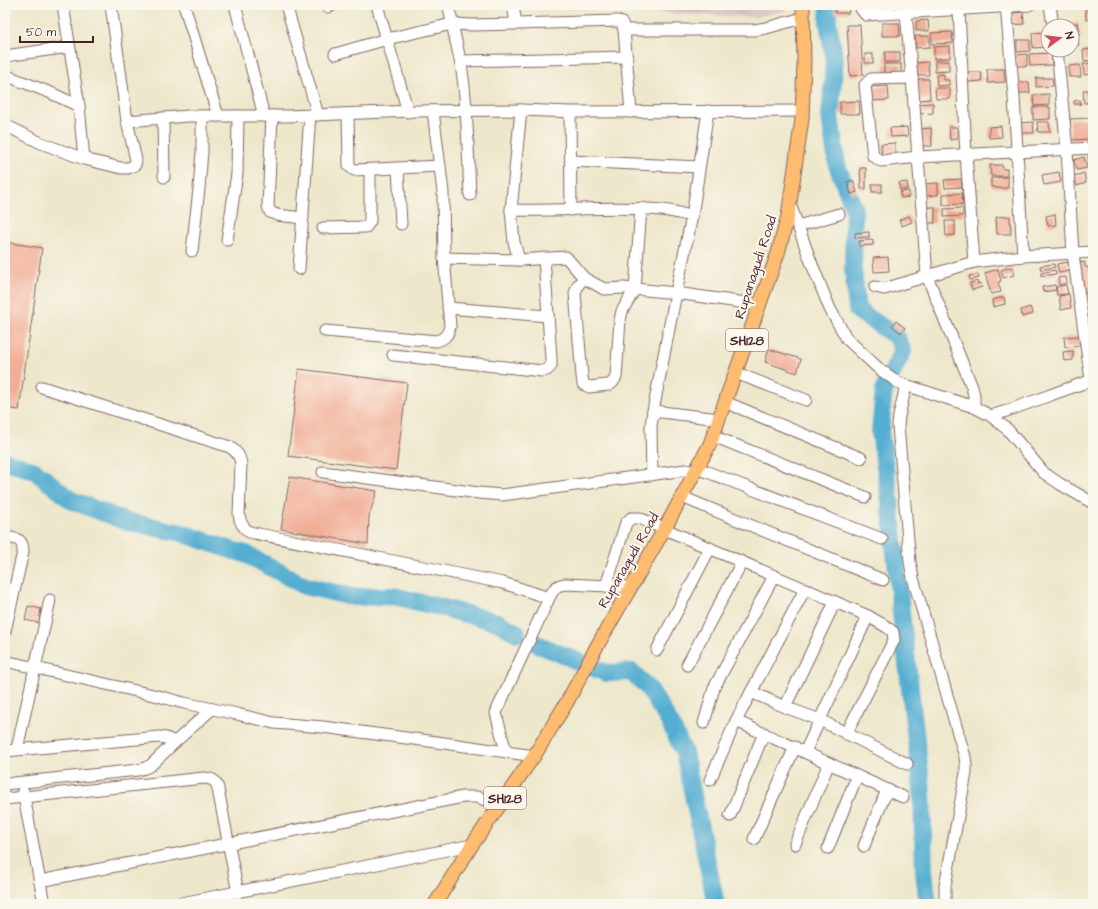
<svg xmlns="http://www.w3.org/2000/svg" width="1098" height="909" viewBox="0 0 1098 909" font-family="'Architects Daughter',sans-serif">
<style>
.industrial{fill:#d1bfbe}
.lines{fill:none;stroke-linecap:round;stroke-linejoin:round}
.river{stroke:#55aed2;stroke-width:18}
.building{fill:#f1ae97}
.minor-casing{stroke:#836563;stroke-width:13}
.major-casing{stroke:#836563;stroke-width:15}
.minor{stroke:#fff;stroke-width:11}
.major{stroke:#febc70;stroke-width:13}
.labels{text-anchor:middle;stroke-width:4;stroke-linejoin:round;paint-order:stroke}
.shield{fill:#fbf7ec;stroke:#7f6065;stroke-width:1}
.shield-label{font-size:13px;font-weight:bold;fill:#4a1f2b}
.street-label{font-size:14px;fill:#4a1f2b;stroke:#fbf7ec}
</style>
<rect width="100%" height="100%" fill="#fbf7ec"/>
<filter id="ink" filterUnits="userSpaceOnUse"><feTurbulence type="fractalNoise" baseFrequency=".025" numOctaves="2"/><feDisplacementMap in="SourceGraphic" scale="8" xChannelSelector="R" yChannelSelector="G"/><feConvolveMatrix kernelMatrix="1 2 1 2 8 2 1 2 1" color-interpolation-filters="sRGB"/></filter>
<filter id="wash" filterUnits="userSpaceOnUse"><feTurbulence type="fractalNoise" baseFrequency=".012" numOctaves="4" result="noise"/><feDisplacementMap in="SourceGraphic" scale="16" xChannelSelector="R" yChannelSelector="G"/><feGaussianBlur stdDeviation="0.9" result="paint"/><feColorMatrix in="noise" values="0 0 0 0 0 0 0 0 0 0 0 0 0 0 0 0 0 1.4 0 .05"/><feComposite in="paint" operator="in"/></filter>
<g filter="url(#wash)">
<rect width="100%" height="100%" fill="#ede7cb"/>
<path class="industrial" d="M557,5h226l2,6 -29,6 -194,-9z"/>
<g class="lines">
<g class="river">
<path d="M829,5l-1,17 6,35 -1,24 -3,35 7,49 17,44 -1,59 4,42 40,27 6,14 -19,38 -4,43 10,69 11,111 21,179 2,81 4,32"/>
<path d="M5,461l30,10 36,29 54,21 57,12 52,18 12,3 59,32 48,11 41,-1 49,12 54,14 20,11"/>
<path d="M537,644l69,29 26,-1 17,17 21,34 14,29 32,152"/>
</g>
</g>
<g id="blocks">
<g class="building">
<path d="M912,5h36l-35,4z"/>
<path d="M1093,6v13l-7,1 -1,-13z"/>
<path d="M835,7h13l1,6h-14z"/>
<path d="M1023,12l1,12 -11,1 -1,-12z"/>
<path d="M928,20l1,11h-13v-10z"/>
<path d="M882,23h17l1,13h-18z"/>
<path d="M1078,23l2,11 -8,1v-9h-10v-1z"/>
<path d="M847,25h13l3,50 -13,1z"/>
<path d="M952,32l1,11 -21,1 -1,-11z"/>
<path d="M1048,32v15l-15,1 -1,-15z"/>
<path d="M915,36h14l1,11 -14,1z"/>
<path d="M1077,37l2,8 -7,1v-8z"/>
<path d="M1017,40h13v11l-13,1z"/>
<path d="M950,46v12l-16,1v-12z"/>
<path d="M1093,49v11l-9,1 -1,-11z"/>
<rect x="885" y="52" width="15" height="10"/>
<path d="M1051,53l1,12 -22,1 -1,-12z"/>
<rect x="865" y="54" width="8" height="9"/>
<path d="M1027,54v12h-11v-11z"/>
<path d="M935,61h14v10l-14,1z"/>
<path d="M928,62l1,13h-14l-1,-12z"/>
<path d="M1093,63v11l-9,1 -1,-11z"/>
<rect x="884" y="64" width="17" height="12"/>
<path d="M1080,65l1,12h-12v-11z"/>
<path d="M987,69h17l1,13 -17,1z"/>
<path d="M967,72h14l1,9 -14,1z"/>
<path d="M944,74v6h5v5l-12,1 -1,-11z"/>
<path d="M1036,78h16l1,8 -17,1z"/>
<path d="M917,79h12l1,20 -12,1z"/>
<path d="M1016,82h13l1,11h-14z"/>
<path d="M888,86l1,14 -18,1 -1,-14z"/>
<path d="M935,88h15v11h-14z"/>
<path d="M1083,90h10v13h-9z"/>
<path d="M1049,94v11l-15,1 -1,-11z"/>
<path d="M1080,100l1,4h-7v-3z"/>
<path d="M859,101l1,13h-20v-12z"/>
<path d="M933,103v10l-15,1v-10z"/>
<path d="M1033,107h17v12l-17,1z"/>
<path d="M1093,118v21l-22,1 -1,-21z"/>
<path d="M1033,122l1,11h-14l-1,-10z"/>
<path d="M1037,122h12l1,10h-12z"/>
<path d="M1001,126l1,11 -13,1v-11z"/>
<path d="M907,127l1,9 -17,1 -1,-9z"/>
<path d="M949,127h8v12l-7,1z"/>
<path d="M931,128l1,18h-11l-1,-17z"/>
<path d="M895,143v11l-13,1 -1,-11z"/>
<path d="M1088,156h5v10h-4z"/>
<path d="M1084,157l3,11 -10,2 -3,-10z"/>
<path d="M990,165h12l1,4h4v7h-16z"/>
<path d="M860,168h6v21h-5z"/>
<path d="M1059,172l2,10 -17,3 -2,-10z"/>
<path d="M1084,173l2,10 -9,3 -3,-10z"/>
<path d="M1008,177v11h-13v-1h-4v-9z"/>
<path d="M961,179l1,8 -17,1 -1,-8z"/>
<path d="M853,180l4,12 -6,2 -4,-12z"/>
<path d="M907,182l1,7 -8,1 -1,-7z"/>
<path d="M938,183v12l-14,1v-12z"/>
<rect x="872" y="184" width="10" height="8"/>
<path d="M909,191v6l-8,1 -1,-6z"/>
<path d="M962,193l1,11 -20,1v-11z"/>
<rect x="928" y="207" width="7" height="16"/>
<path d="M963,208v8l-19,1v-8z"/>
<path d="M1055,214l1,11 -8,1 -2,-10z"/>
<path d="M909,216l3,6 -10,4 -3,-6z"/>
<path d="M1010,216l1,18h-14l-1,-17z"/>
<path d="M945,221h10v14l-9,1z"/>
<path d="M869,232v5l-14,1v-5z"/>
<path d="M873,240v5l-14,1v-5z"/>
<path d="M5,242l37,6 -23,162 -14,-2z"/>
<path d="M888,257l1,14 -15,1 -1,-14z"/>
<path d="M1068,262l1,9 -10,2 -2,-9z"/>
<path d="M1085,262v5h3l2,12 3,-1v15l-8,1 -5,-31z"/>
<path d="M1054,264l1,3 -14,3 -1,-4z"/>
<path d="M1012,267l2,8 -11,3 -2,-8z"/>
<path d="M998,269l3,12 -3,1 3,10 -10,2 -6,-21z"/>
<path d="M1055,270l1,4 -15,2v-3z"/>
<path d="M978,274l1,4 -9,2 -1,-4z"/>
<path d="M1066,277l1,6 -8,2 -1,-7z"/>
<path d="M977,281l1,3 3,-1 1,4 -10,3 -2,-7z"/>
<path d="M1055,285l1,5 -13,2 -1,-5z"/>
<path d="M1066,285l2,9 -11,1 -1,-8z"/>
<path d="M1069,294l2,14 -10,2 -2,-14z"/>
<path d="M1004,297l1,7 -12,3 -1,-7z"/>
<path d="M1030,307l3,7 -11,3 -1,-7z"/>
<path d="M896,321l9,7 -4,5 -9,-7z"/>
<path d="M1079,336l1,10 -15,1 -1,-10z"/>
<path d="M769,349l32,10 -4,14 -32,-11z"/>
<path d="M1073,351v9l-9,1 -1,-9z"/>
<path d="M299,369l108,14 -11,87 -108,-14z"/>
<path d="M290,477l87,14 -8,25 -1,28 -87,-15z"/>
<path d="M28,606l13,3 -2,14 -14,-3z"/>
</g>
</g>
</g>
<g filter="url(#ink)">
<use href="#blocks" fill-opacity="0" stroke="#836563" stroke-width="1"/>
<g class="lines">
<defs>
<g id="minor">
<path d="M63,5l16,101 5,53"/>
<path d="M184,5l34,111"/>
<path d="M235,5l29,111"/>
<path d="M286,5l32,110"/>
<path d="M377,5l31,107"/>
<path d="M449,5c3,25 11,48 14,73 5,38 5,78 7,117"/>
<path d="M513,5l3,19"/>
<path d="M861,5v4l5,6 163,-10"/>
<path d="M1006,5l8,92 9,159"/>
<path d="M1050,5l3,21"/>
<path d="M327,7l6,-2"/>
<path d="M959,10l7,145 8,107"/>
<path d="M906,13l6,65 -41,1 -6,6 8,71 8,5 37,-4 175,-9"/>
<path d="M624,30h130l12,-2 37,-10"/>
<path d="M1057,50l10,100 6,104 18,126"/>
<path d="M335,54l52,-15 65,-15 21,1 43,-1 102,-3 4,2 2,7 7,82"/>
<path d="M5,56l64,-9"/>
<path d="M461,61l166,-4"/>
<path d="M5,75l46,18 28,13"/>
<path d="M912,78l15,198 45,111 2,8v12"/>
<path d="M708,111l-16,105 -16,77 84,12"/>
<path d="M570,112l1,98"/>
<path d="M348,114l1,52 5,4 86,-4"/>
<path d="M272,116l-4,90 2,6 7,3 26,3"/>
<path d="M163,118l1,59"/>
<path d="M127,121l61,-5h100l125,-5 108,-1 49,2 232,-1"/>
<path d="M5,125l36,18 43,16 37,9h7l7,-3 1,-5 -9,-39 -16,-116"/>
<path d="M571,161l128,6"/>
<path d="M398,168l3,56"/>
<path d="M790,204l21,58 19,47 17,30 31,29 21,15 75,24 17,9 17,14 36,43 16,11 33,19"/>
<path d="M511,210c50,2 101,-5 151,0 10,1 20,4 30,6"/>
<path d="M798,226l41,-12"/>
<path d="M323,228l43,-1 4,-6v-51"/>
<path d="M227,240l10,-66 1,-58"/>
<path d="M192,251l7,-62 3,-38v-35"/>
<path d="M444,258l75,2 47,-3 18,21 20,11 19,-1 12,1 41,4 -23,118"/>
<path d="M519,260l-5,-18 -3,-32 10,-100"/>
<path d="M299,269l11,-154"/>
<path d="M584,278l-6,7 -3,8 7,83 1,8 6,3 20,-2 4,-3 3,-5 4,-57 2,-9 13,-22 6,-81"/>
<path d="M875,287l9,2 90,-27 49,-6 70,-4"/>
<path d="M448,308l100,8"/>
<path d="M325,331l112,10c8,-3 11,-6 13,-15l-6,-68 -1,-66 -10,-81"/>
<path d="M393,355l149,16 5,-1 4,-4v-8l-7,-100"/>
<path d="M736,373l70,27"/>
<path d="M906,385l-7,31 -1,10 12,136 3,16 52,179 1,8v8l-21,113v18"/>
<path d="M42,387l188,60c7,5 10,9 11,17l-2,51c1,8 4,12 10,17l254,51 46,15"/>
<path d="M725,402l136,56"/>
<path d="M991,416c35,-11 68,-25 102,-36"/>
<path d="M713,436l152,61"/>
<path d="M697,468l185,71"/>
<path d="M323,472l156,21 23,2 183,-25 10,2"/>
<path d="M652,475l-1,-48 2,-16 66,8"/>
<path d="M682,497l201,83"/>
<path d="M5,537c12,2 18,1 18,15l-18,79"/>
<path d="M606,586l20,-63 5,-5h8l229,98 19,11 6,5 1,8 -48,94"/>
<path d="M657,650l53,-102"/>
<path d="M5,661l153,35 26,7 53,11 37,9 49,4 121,16 90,13"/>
<path d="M687,665l55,-103"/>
<path d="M751,692l34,15 35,13 87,44"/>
<path d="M785,707l50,-105"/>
<path d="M736,721l167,76"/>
<path d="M704,723l10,-35 60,-112"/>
<path d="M17,749l33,-149"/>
<path d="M5,751l154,-14 7,1 9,4"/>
<path d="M506,752l-10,-39 2,-5 51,-110c5,-9 6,-13 17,-14l65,3"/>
<path d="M805,752l63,-136"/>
<path d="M710,780l26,-59 69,-132"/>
<path d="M5,784l133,-14 7,-2 6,-3 24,-23 37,-33"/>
<path d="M23,791l21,113"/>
<path d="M5,799l199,-21c9,1 12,2 14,11l20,104"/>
<path d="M730,816l34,-83"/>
<path d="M754,839l41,-92"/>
<path d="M795,844l34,-81"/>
<path d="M864,846l23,-56"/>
<path d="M828,848l29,-72"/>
<path d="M40,881l423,-84h14l23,8"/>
<path d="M177,904l295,-59"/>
</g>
<path id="major" d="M435,904l37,-59 62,-89 33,-54 30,-56 68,-118 45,-84 68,-191 10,-37 14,-97 2,-56 -1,-58"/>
</defs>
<use href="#minor" class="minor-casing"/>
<use href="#major" class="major-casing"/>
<use href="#minor" class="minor"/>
<use href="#major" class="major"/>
</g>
</g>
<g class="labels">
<g class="shield">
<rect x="726" y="329" width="42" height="22" rx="3"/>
<rect x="484" y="787" width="42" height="22" rx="3"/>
</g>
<g class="shield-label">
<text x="747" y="345">SH128</text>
<text x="505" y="803">SH128</text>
</g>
<g class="street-label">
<text transform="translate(755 267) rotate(-72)" y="5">Rupanagudi Road</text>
<text transform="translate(628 560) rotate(-60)" y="5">Rupanagudi Road</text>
</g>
</g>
<rect width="1098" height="909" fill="none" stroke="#fbf7ec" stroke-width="20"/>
<g transform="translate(1060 38) rotate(75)"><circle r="19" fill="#fbf7ec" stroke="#b4a19f"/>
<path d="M0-3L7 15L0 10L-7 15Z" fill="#d1495b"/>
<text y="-6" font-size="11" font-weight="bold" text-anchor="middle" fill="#4a1f2b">N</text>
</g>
<path d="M20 36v6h73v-6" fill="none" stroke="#4a1f2b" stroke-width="2"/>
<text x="26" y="36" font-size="12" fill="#4a1f2b" stroke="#fbf7ec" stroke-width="3" paint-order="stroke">50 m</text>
</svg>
